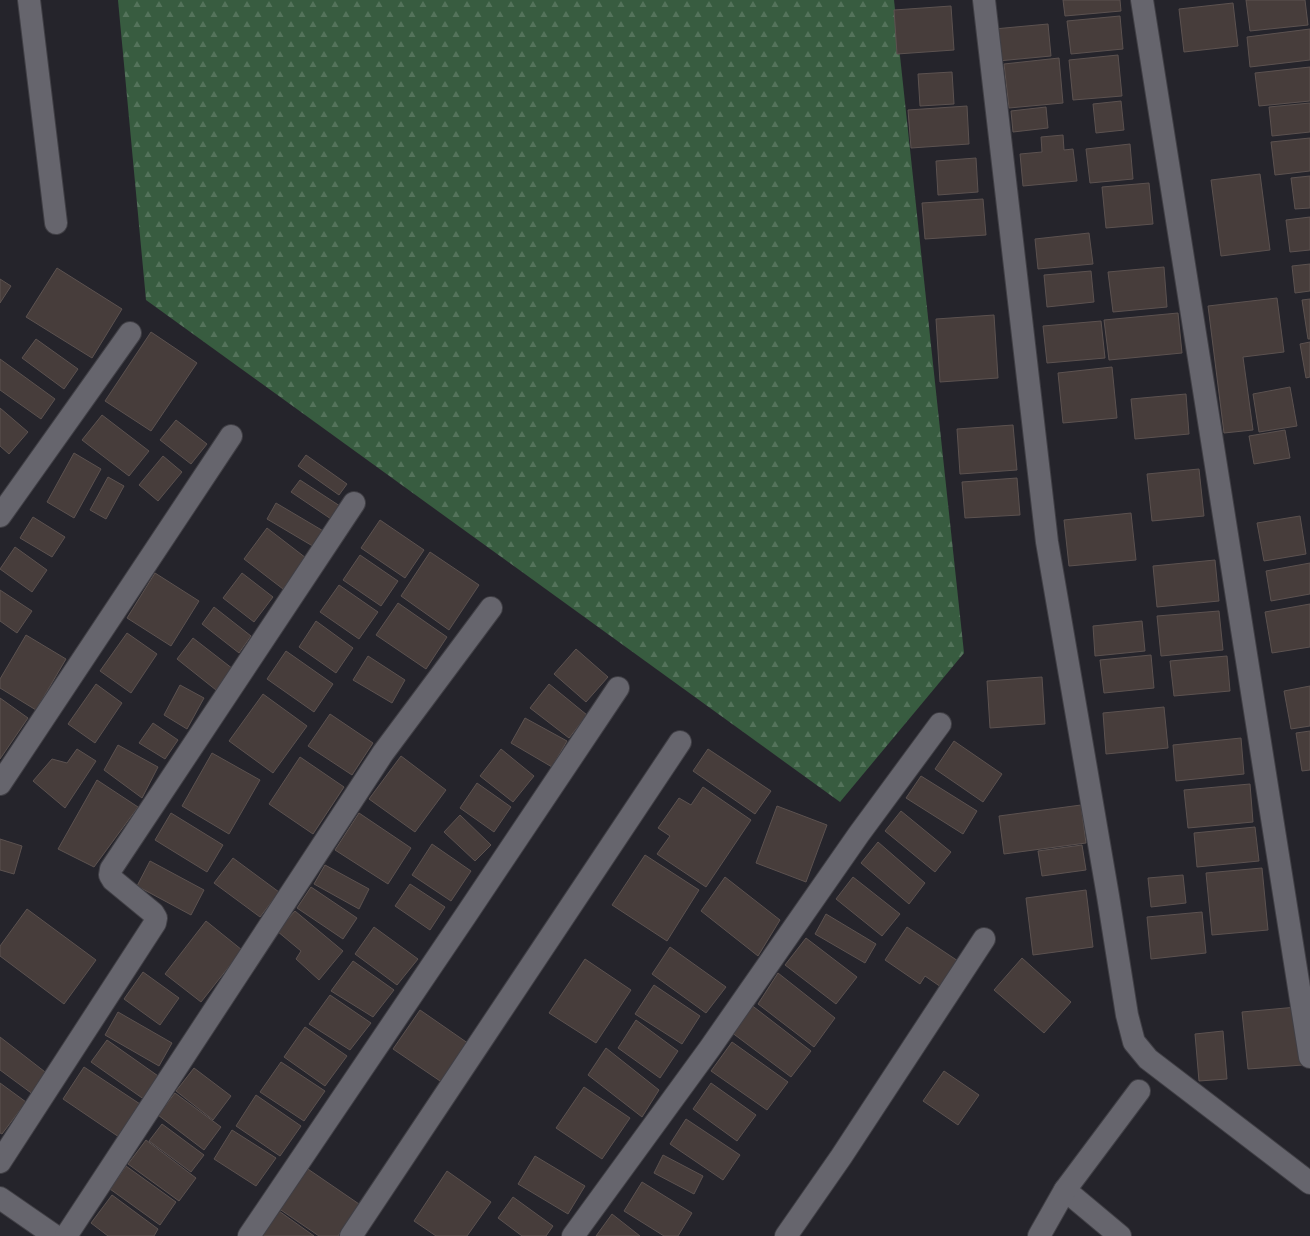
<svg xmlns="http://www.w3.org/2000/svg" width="1310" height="1236" viewBox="0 0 1310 1236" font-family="'Roboto Condensed',sans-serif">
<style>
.forest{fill:url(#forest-firs)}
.building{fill:#473d3b;stroke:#5c5250}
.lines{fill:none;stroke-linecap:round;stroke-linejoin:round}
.minor-casing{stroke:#403f45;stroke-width:24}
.minor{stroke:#66656d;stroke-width:22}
</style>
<defs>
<pattern id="forest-firs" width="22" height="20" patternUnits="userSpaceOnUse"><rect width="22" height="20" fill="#385c40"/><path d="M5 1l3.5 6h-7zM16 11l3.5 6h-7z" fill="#54735b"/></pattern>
</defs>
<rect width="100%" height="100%" fill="#25242b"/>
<path class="forest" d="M118,0h776l70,653 -124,149 -694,-502z"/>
<g class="building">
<path d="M1063,0h57l1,11 -56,5z"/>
<path d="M1246,0h59l3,25 -58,6z"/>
<path d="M1233,3l5,43 -54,6 -5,-43z"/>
<path d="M951,6l3,44 -57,4 -3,-44z"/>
<path d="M1120,16l3,33 -52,5 -4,-33z"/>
<path d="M1048,24l3,32 -53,5 -4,-32z"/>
<path d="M1310,29v31l-60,7 -3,-30z"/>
<path d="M1118,55l4,41 -49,4 -4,-40z"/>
<path d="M1059,58l4,45 -54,5 -5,-44z"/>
<path d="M1310,67v34l-51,5 -4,-33z"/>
<path d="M952,72l2,32 -34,2 -2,-32z"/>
<path d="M1121,101l3,29 -28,3 -3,-29z"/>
<path d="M1310,103v29l-38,4 -3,-29z"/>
<path d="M967,106l2,38 -58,4 -3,-38z"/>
<path d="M1046,107l2,21 -35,4 -2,-21z"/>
<path d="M1063,135l1,15 9,-1 4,32 -54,5 -3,-32 22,-2 -1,-15z"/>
<path d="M1310,138v33l-35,4 -4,-33z"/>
<path d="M1130,144l3,35 -43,4 -4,-34z"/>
<path d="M976,158l2,34 -40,3 -2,-34z"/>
<path d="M1260,174l10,76 -49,6 -10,-76z"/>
<path d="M1310,176v32l-15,1 -4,-31z"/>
<path d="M1149,183l4,41 -47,4 -4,-41z"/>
<path d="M983,199l3,36 -61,4 -3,-36z"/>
<path d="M1310,217v33l-20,2 -4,-32z"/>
<path d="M1089,233l4,31 -55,5 -3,-30z"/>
<path d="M1310,264v27l-15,2 -3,-27z"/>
<path d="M1164,267l3,40 -54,5 -5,-40z"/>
<path d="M57,268l65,41 -30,49 -66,-41z"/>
<path d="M1091,271l3,31 -47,5 -3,-32z"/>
<path d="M0,279l11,7 -11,17z"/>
<path d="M1277,298l7,54 -41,5 10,73 -29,3 -16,-127z"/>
<path d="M1310,299v40h-2l-6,-39z"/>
<path d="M1178,313l4,40 -73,7 -5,-40z"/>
<path d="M994,315l4,63 -58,4 -4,-63z"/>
<path d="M1101,321l4,37 -58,5 -4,-37z"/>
<path d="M151,332l46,31 -46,68 -46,-30z"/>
<path d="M36,339l42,30 -14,20 -42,-31z"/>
<path d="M1310,342v35l-4,1 -6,-34z"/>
<path d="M0,359l55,40 -14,20 -41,-29z"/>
<path d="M1112,367l5,51 -54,5 -5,-50z"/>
<path d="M1290,387l7,39 -38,6 -6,-38z"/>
<path d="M1186,394l3,40 -54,5 -4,-40z"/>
<path d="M0,408l28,24 -19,22 -9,-8z"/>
<path d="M102,415l47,36 -20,25 -47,-36z"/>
<path d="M176,420l31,24 -16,20 -31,-24z"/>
<path d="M1013,425l4,45 -57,4 -3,-45z"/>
<path d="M1285,430l5,28 -36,6 -5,-28z"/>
<path d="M74,453l27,16 -27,49 -27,-16z"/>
<path d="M306,455l41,29 -8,11 -41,-29z"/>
<path d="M163,456l19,16 -24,29 -19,-16z"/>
<path d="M1199,469l5,47 -52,5 -5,-47z"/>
<path d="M108,477l16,9 -18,33 -16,-9z"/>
<path d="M1017,478l3,37 -55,3 -3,-36z"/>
<path d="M300,480l43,28 -9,13 -43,-29z"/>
<path d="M276,503l49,29 -9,16 -49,-29z"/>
<path d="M1131,513l5,47 -67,6 -5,-46z"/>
<path d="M1300,516l6,38 -42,7 -7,-38z"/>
<path d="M33,517l32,20 -13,20 -32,-19z"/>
<path d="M380,520l44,30 -19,28 -44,-30z"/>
<path d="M267,528l39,30 -23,31 -39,-30z"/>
<path d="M15,547l32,23 -15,22 -32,-23z"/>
<path d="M430,552l49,33 -30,45 -48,-34z"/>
<path d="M360,555l38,26 -17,25 -38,-26z"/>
<path d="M1215,560l4,41 -62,6 -4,-41z"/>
<path d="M1310,563v31l-39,7 -5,-30z"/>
<path d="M155,573l44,28 -28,45 -44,-28z"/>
<path d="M242,573l31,24 -19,25 -31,-24z"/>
<path d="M339,585l39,27 -19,27 -39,-27z"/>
<path d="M0,590l32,21 -15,22 -17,-12z"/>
<path d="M398,603l49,34 -21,32 -50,-34z"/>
<path d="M1310,604v43l-38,6 -7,-41z"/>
<path d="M214,607l37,29 -12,17 -37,-29z"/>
<path d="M1219,611l4,39 -62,6 -4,-40z"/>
<path d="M316,621l37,27 -17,25 -37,-26z"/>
<path d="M1142,621l3,30 -50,5 -2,-30z"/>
<path d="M127,633l30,21 -26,39 -31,-22z"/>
<path d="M26,635l40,24 -30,51 -36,-22v-9z"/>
<path d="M193,638l40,31 -17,21 -39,-31z"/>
<path d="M576,649l32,28 -22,25 -32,-28z"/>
<path d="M286,651l47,33 -19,28 -47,-33z"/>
<path d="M1151,655l3,33 -50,5 -4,-33z"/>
<path d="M368,656l37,24 -13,23 -39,-23z"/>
<path d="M1227,656l3,35 -56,5 -4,-35z"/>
<path d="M1042,677l3,47 -55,4 -3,-47z"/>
<path d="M96,684l26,19 -27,40 -27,-19z"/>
<path d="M549,684l38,31 -18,23 -39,-30z"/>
<path d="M180,685l24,13 -17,31 -23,-14z"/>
<path d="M1310,686v40l-19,3 -7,-38z"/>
<path d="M263,694l44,32 -34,47 -44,-32z"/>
<path d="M0,698l28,20 -28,41z"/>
<path d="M1164,707l4,41 -62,6 -3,-41z"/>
<path d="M330,714l43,29 -21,32 -44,-29z"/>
<path d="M525,718l42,23 -15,26 -41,-24z"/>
<path d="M153,723l25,17 -13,19 -26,-16z"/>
<path d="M1310,731v39l-8,1 -6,-38z"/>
<path d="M1241,738l3,36 -68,7 -3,-36z"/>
<path d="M954,741l48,33 -19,28 -48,-33z"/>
<path d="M118,745l40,22 -16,31 -38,-28z"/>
<path d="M77,749l19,12 -31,47 -32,-27 19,-22 15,4z"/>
<path d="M501,749l33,27 -21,26 -33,-26z"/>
<path d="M708,749l63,42 -16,23 -62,-43z"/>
<path d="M212,753l48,27 -31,54 -47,-28z"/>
<path d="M401,756l45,34 -31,42 -46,-33z"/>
<path d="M300,757l44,30 -31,47 -44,-30z"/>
<path d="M921,776l56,35 -14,23 -57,-36z"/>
<path d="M97,780l41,27 -44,60 -36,-18z"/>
<path d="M477,783l34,24 -17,25 -34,-24z"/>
<path d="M1250,784l3,38 -65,6 -4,-38z"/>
<path d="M703,787l48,33 -45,67 -49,-33 13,-18 -12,-8 21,-30 12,7z"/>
<path d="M1081,805l5,38 -82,11 -5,-38z"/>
<path d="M777,806l50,19 -21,57 -50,-19z"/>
<path d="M901,811l50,41 -16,20 -50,-41z"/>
<path d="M171,813l52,32 -16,27 -52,-32z"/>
<path d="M359,813l52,35 -23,36 -53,-34z"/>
<path d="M460,815l31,30 -16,16 -31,-29z"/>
<path d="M1255,827l4,34 -62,6 -3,-34z"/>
<path d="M0,839l22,7 -8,28 -14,-4z"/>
<path d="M878,842l47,41 -16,21 -48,-41z"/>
<path d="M432,844l39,27 -20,30 -39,-26z"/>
<path d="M1082,845l4,25 -44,6 -4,-25z"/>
<path d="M645,855l54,35 -32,51 -55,-36z"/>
<path d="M233,858l46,34 -19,25 -46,-34z"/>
<path d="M150,861l54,29 -13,25 -54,-29z"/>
<path d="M325,865l44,24 -10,20 -45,-25z"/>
<path d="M1262,868l6,62 -56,5 -6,-62z"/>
<path d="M1183,875l3,28 -35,4 -3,-29z"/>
<path d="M725,877l55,43 -22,36 -57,-45z"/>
<path d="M853,877l47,37 -18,22 -46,-37z"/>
<path d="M410,884l35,23 -15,23 -35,-24z"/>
<path d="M311,887l46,31 -14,21 -46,-31z"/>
<path d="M1086,890l7,57 -60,8 -7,-57z"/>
<path d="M27,909l69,51 -32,44 -64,-48v-10z"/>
<path d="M295,911l48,40 -24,29 -23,-21 5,-8 -24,-20z"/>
<path d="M1202,912l4,41 -55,6 -4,-42z"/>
<path d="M826,914l50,30 -11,19 -50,-29z"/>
<path d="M206,921l36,29 -41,52 -36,-28z"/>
<path d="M374,927l44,32 -21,26 -42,-31z"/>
<path d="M907,927l51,34 -17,26 -16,-11 -5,8 -35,-24z"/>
<path d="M806,938l51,39 -21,27 -51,-39z"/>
<path d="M670,947l56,40 -20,26 -54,-39z"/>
<path d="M1022,958l49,44 -27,31 -50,-43z"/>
<path d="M585,959l46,31 -35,53 -47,-30z"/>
<path d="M353,961l41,29 -21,27 -42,-26z"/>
<path d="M143,972l36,26 -19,27 -36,-26z"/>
<path d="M778,973l57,45 -21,29 -56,-43z"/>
<path d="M654,985l46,31 -18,28 -47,-30z"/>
<path d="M330,995l41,28 -21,27 -41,-26z"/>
<path d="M750,1004l61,47 -20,26 -60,-45z"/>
<path d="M1297,1007l6,58 -55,4 -6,-57z"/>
<path d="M420,1010l52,36 -26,39 -53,-36z"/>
<path d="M118,1012l54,31 -13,23 -54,-31z"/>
<path d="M636,1020l42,31 -18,27 -42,-30z"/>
<path d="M305,1027l42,29 -22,30 -41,-29z"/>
<path d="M1223,1031l4,48 -28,2 -4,-47z"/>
<path d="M0,1037l49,38 -15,20 -34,-25z"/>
<path d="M107,1040l54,38 -16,22 -54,-38z"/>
<path d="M732,1042l56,40 -21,28 -56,-39z"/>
<path d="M606,1048l53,42 -17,27 -54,-42z"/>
<path d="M281,1062l44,29 -21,30 -44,-29z"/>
<path d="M84,1067l56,37 -21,33 -56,-38z"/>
<path d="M194,1068l37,28 -18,24 -37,-29z"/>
<path d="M944,1071l35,24 -21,30 -35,-24z"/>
<path d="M0,1083l26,19 -24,32 -2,-1z"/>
<path d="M711,1083l45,32 -19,26 -44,-32z"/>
<path d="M584,1087l46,31 -28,41 -46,-31z"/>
<path d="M175,1093l46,34 -17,23 -46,-35z"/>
<path d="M256,1095l45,31 -21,30 -44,-30z"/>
<path d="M686,1119l54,36 -17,25 -53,-36z"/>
<path d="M162,1124l42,31 -13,17 -42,-31z"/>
<path d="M232,1130l44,28 -20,28 -42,-27z"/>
<path d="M146,1140l50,38 -17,23 -51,-37z"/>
<path d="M663,1155l40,21 -9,18 -40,-21z"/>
<path d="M535,1156l50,30 -17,28 -50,-30z"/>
<path d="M302,1165l57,39 -21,32h-19l-44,-30z"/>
<path d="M126,1166l50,36 -16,23 -50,-36z"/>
<path d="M447,1171l44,31 -24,34h-31l-22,-15z"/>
<path d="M642,1182l50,31 -14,23h-14l-40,-25z"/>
<path d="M112,1195l46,34 -4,7h-46l-17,-13z"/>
<path d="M513,1197l40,29 -7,10h-24l-24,-18z"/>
<path d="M279,1211l35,25h-53z"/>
<path d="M612,1214l28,22h-44z"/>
</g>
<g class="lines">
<defs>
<g id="minor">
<path d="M29,0l27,223"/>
<path d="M984,0l63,542 61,354 19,119 7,27 14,17 162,124"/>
<path d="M1142,0l168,1057"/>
<path d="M0,516l130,-183"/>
<path d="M0,784l231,-348"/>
<path d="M0,1162l155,-239 1,-5 -3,-5 -40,-33 -3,-5 1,-6 243,-366"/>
<path d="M1065,1190l55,46"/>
<path d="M0,1198l55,38"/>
<path d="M66,1236l317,-483 108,-145"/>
<path d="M249,1236l217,-321 152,-227"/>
<path d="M351,1236l329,-494"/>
<path d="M573,1236l137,-188 149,-214 81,-110"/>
<path d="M786,1236l55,-79 143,-218"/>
<path d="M1039,1236l26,-46 74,-99"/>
</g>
</defs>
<use href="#minor" class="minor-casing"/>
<use href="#minor" class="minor"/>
</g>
</svg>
